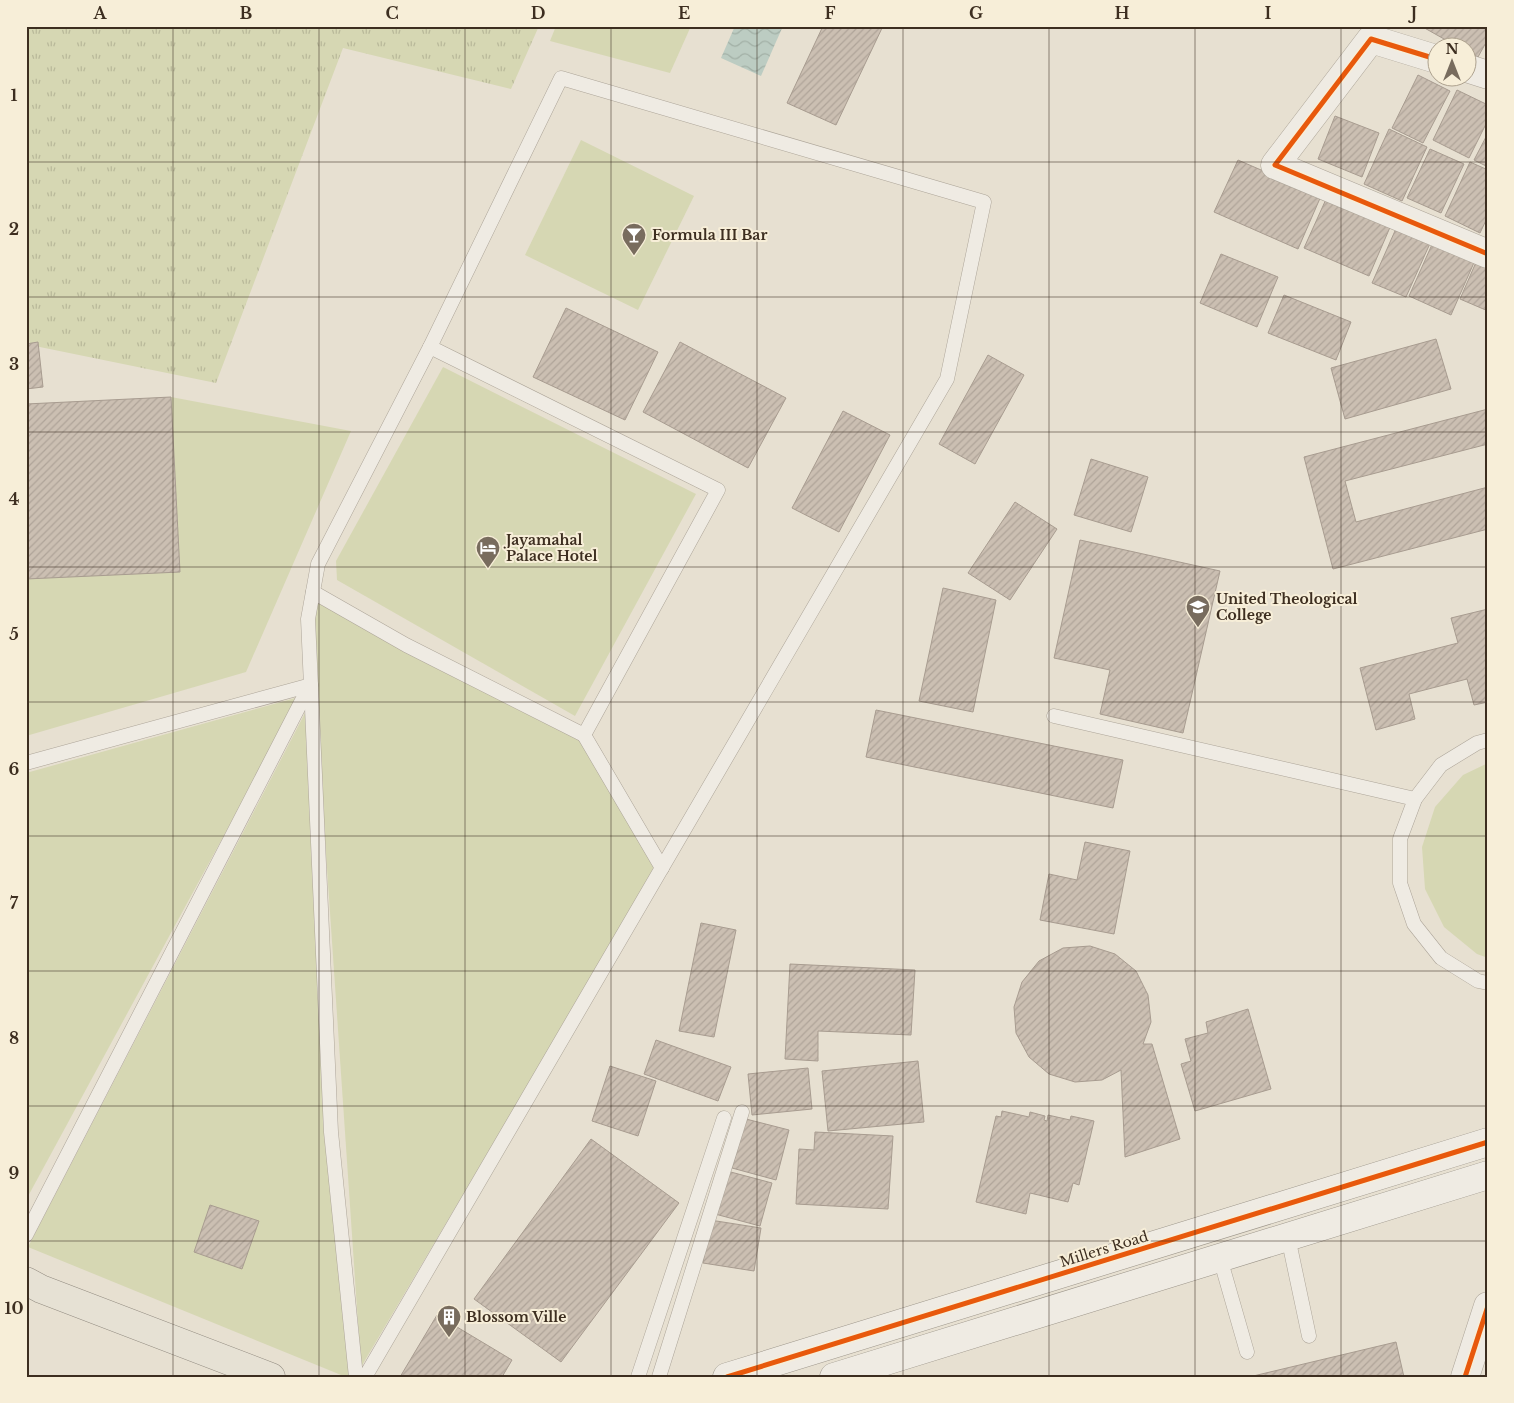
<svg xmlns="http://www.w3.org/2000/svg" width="1514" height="1403" viewBox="0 0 1514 1403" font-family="'Libre Baskerville',serif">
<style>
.green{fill:#d6d7b3}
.park{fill:url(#park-tufts)}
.water{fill:url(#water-waves)}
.building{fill:url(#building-hatch);stroke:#a89c90}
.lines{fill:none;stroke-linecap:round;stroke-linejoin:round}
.lane-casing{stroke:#ada599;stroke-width:15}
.street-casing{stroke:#ada599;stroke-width:29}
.secondary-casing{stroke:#9c958a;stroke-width:29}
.primary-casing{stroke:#928b80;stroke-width:29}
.lane{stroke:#efebe3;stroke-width:14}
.street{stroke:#efebe3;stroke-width:28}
.secondary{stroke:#efebe3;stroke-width:28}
.primary{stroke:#e6e1d4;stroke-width:28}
.cycleway-casing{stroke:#f7eed8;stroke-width:8}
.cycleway{stroke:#e8590c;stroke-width:5}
.grid{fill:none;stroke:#3d2e20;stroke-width:1;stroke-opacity:0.55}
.labels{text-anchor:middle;stroke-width:4;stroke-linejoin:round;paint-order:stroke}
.poi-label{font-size:14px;font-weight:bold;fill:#3d2e20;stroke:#f7eed8;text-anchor:start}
.street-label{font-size:14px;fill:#3d2e20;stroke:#f7eed8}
.neatline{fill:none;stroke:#3d2e20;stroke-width:2}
.grid-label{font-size:16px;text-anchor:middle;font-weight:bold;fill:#3d2e20}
</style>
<defs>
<pattern id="park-tufts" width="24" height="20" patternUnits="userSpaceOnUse" patternTransform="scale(1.25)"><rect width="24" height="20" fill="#d6d7b3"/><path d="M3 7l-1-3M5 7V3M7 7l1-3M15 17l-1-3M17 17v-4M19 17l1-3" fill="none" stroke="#b9b99a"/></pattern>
<pattern id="water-waves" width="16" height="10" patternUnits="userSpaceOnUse" patternTransform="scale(1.25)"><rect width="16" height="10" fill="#bcccc2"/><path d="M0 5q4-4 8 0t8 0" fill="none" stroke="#a2b0a6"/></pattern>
<pattern id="building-hatch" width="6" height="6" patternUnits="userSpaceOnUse" patternTransform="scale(1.25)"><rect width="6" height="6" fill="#cbbfb2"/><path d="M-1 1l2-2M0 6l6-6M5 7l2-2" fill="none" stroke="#afa499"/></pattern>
</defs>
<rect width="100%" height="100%" fill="#e7e0d1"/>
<g class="green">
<path d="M556,26h135l-21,47 -120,-32z"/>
<path d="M581,140l113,56 -56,114 -113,-55z"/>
<path d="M443,367l253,127 -121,222 -238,-136 -1,-19z"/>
<path d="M171,397l180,34 -105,241 -220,64v-157l154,-8z"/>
<path d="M314,596l266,143 76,129 -295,499 -51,-748z"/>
<path d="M299,697l-273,503v-427z"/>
<path d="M305,713l22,417 24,247h-5l-318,-130z"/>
<path d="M1488,763v195l-11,-4 -33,-27 -19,-38 -3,-42 13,-40 28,-32z"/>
</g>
<path class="park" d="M26,26h513l-28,63 -168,-41 -127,335 -186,-38 -4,-24z"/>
<path class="water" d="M735,26h48l-22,50 -40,-18z"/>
<g class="building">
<path d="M823,26h60l-47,99 -49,-22z"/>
<path d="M1421,26h67v13l-10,18 -12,-6v-3h-6z"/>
<path d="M1418,75l32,16 -27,52 -31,-15z"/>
<path d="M1457,90l31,15v15l-19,38 -36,-18z"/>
<path d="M1335,116l44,17 -17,44 -44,-18z"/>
<path d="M1389,129l38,18 -25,54 -38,-17z"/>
<path d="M1488,133v34l-14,-7z"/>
<path d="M1430,149l34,15 -23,49 -34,-15z"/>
<path d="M1238,160l83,36 -23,53 -84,-37z"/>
<path d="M1470,162l18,8v46l-8,17 -35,-17z"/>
<path d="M1327,197l64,28 -22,51 -65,-28z"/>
<path d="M1398,224l34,15 -26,58 -34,-14z"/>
<path d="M1434,240l42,18 -25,57 -42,-19z"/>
<path d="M1221,254l57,23 -21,50 -57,-24z"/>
<path d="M1477,260l11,4v47l-28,-12z"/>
<path d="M1284,295l67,27 -15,38 -68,-27z"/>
<path d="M566,308l92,44 -33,68 -92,-43z"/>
<path d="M1436,339l15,50 -106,30 -14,-51z"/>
<path d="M38,342l5,45 -17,2v-45z"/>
<path d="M680,342l106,56 -38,70 -105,-56z"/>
<path d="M988,355l36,20 -49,89 -36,-20z"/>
<path d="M171,397l9,175 -154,7v-175z"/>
<path d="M1488,409v35l-143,37 11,41 132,-35v42l-155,40 -29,-112z"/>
<path d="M843,411l47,24 -51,97 -47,-24z"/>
<path d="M1091,459l57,18 -17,55 -57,-17z"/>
<path d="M1015,502l42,27 -47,71 -42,-27z"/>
<path d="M1080,540l140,31 -37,162 -83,-19 10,-44 -56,-12z"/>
<path d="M943,588l53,12 -23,112 -54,-11z"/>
<path d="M1488,609v93l-14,3 -7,-26 -58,15 6,25 -39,11 -16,-62 98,-25 -7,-25z"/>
<path d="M876,710l247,50 -10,48 -247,-51z"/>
<path d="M1085,842l45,9 -16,83 -74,-14 9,-46 28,6z"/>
<path d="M701,923l35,7 -22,107 -35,-6z"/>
<path d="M1090,946l25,8 21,17 12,24 3,27 -8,22h9l28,95 -55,18 -4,-87 -19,10 -27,2 -26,-8 -20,-17 -13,-24 -2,-26 8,-25 17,-21 24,-13z"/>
<path d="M790,964l125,6 -4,65 -93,-4v30l-33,-2z"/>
<path d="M1248,1009l23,80 -76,22 -14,-47 10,-3 -6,-22 23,-6 -2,-11z"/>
<path d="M656,1040l75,27 -13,34 -74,-27z"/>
<path d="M918,1061l6,61 -96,9 -6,-60z"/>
<path d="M610,1066l46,15 -18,55 -46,-15z"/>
<path d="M808,1068l4,41 -60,6 -4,-41z"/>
<path d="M1002,1111l27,6 1,-5 15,4 -1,4 3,1 1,-6 22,5 1,-4 23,5 -15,64 -6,-2 -5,19 -38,-9 -4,21 -50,-12 20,-86 5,1z"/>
<path d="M746,1119l43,11 -13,50 -44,-12z"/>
<path d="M815,1132l78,4 -5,73 -92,-5 3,-55 15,1z"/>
<path d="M591,1139l88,64 -118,159 -87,-63z"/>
<path d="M727,1171l45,12 -12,43 -45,-12z"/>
<path d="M210,1205l49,16 -17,48 -48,-17z"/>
<path d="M710,1220l51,8 -7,43 -51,-8z"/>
<path d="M437,1315l75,45 -10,17h-102z"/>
<path d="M1396,1342l8,35h-155z"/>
</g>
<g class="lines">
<defs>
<g id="lane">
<path d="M313,592l93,53 178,90 134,-245 -288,-143"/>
<path d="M1054,716l361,83"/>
<path d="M584,735l78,133"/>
<path d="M1488,740l-11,3 -36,22 -26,34 -15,40v44l14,41 27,34 37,23 10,2"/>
<path d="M26,763l285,-78"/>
<path d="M26,1235l284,-550"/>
<path d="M1288,1237l21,99"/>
<path d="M1220,1258l27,94"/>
<path d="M356,1377l-25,-245 -23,-513 10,-55 112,-217 131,-269 423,124 -37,177 -582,998"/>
<path d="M638,1377l86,-259"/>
<path d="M659,1377l83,-265"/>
</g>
<g id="street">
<path d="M1436,59l-65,-20 -96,126 213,89"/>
<path d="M1466,68l22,7"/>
<path d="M1465,1377l23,-71"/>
</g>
<g id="secondary">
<path d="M727,1377l761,-235"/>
<path d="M834,1377l654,-202"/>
</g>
<path id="primary" d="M26,1281l15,8 230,88"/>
</defs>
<use href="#lane" class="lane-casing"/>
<use href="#street" class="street-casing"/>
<use href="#secondary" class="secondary-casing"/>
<use href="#primary" class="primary-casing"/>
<use href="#lane" class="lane"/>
<use href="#street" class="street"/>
<use href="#secondary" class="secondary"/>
<use href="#primary" class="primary"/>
<defs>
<g id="cycleway">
<path d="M1436,59l-65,-20 -96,126 213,89"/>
<path d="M727,1377l761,-235"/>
<path d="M1465,1377l23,-71"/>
</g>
</defs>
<use href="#cycleway" class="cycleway-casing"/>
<use href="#cycleway" class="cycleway"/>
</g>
<path class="grid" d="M173,26v1351M319,26v1351M465,26v1351M611,26v1351M757,26v1351M903,26v1351M1049,26v1351M1195,26v1351M1341,26v1351M26,162h1462M26,297h1462M26,432h1462M26,567h1462M26,702h1462M26,836h1462M26,971h1462M26,1106h1462M26,1241h1462"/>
<defs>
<symbol id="bar-pin" viewBox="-11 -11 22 30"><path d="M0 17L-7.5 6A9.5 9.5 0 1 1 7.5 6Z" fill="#786c5e" stroke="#f7eed8"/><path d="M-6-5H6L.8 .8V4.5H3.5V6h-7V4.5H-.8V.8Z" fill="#fff"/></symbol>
<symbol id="hotel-pin" viewBox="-11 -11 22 30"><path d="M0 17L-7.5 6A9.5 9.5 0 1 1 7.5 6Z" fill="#786c5e" stroke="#f7eed8"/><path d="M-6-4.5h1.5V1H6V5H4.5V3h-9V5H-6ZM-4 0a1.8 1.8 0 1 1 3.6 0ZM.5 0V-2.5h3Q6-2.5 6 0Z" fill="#fff"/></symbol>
<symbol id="university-pin" viewBox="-11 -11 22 30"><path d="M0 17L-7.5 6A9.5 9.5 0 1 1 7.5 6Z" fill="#786c5e" stroke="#f7eed8"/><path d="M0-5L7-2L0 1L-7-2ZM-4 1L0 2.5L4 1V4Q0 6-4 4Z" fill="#fff"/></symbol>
<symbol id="building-pin" viewBox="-11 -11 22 30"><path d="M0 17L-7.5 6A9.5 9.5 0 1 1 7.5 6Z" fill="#786c5e" stroke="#f7eed8"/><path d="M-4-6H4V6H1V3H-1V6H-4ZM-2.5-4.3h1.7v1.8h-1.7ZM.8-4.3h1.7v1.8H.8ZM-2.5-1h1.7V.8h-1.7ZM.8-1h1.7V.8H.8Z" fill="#fff"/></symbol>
</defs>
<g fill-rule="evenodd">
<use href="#bar-pin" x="620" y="221" width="28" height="38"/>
<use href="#hotel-pin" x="474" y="534" width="28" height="38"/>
<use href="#university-pin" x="1184" y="593" width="28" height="38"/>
<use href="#building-pin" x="435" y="1303" width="28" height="38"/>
</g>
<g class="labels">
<g class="poi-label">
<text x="652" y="240">Formula III Bar</text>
<text x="506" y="545">Jayamahal<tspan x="506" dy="16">Palace Hotel</tspan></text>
<text x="1216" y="604">United Theological<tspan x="1216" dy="16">College</tspan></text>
<text x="466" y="1322">Blossom Ville</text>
</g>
<g class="street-label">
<text transform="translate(1104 1249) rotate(-17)" y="5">Millers Road</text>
</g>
</g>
<rect width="1514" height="1403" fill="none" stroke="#f7eed8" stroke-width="55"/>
<g transform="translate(1452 62)"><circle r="24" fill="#f7eed8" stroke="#ada18e"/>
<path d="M0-4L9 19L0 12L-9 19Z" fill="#786c5e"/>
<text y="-8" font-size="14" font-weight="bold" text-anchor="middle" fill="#3d2e20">N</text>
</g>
<rect x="28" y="28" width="1458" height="1348" class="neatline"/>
<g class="grid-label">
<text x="100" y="19">A</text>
<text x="246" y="19">B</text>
<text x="392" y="19">C</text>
<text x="538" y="19">D</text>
<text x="684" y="19">E</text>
<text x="830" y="19">F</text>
<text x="976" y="19">G</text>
<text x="1122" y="19">H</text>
<text x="1268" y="19">I</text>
<text x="1414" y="19">J</text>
<text x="14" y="101">1</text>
<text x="14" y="235">2</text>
<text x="14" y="370">3</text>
<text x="14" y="505">4</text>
<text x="14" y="640">5</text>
<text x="14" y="775">6</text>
<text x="14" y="909">7</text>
<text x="14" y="1044">8</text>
<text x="14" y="1179">9</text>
<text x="14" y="1314">10</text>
</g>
</svg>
